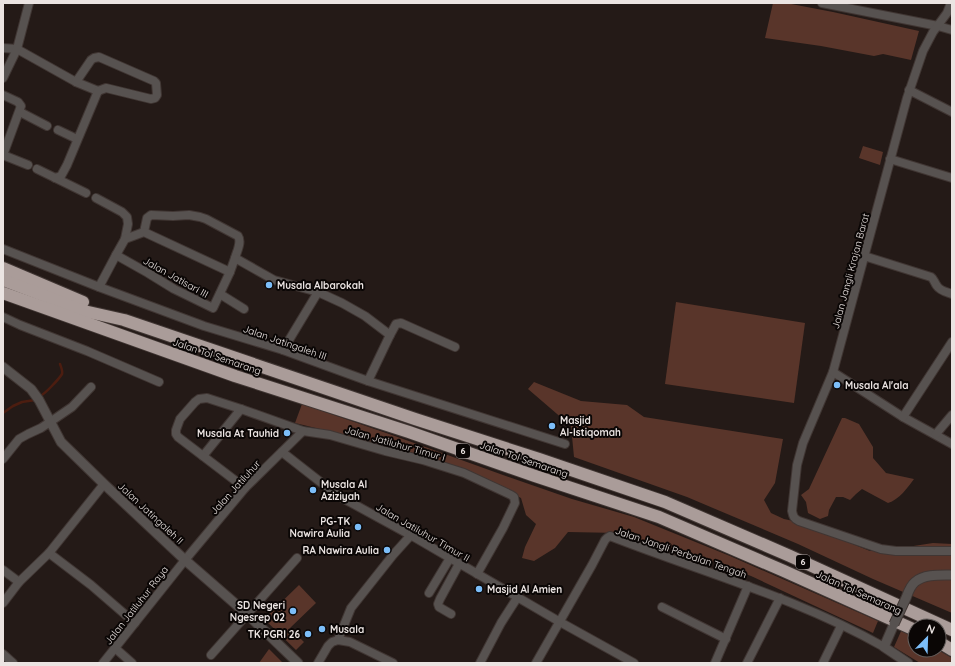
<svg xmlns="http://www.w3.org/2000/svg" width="955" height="666" viewBox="0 0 955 666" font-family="Quicksand,sans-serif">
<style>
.green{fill:#59352a}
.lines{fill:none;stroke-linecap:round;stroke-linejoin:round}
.stream{stroke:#4c1d10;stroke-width:2.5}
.minor-casing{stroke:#403633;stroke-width:10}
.tertiary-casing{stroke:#403633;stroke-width:11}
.motorway-casing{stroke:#403633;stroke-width:14}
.minor{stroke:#575250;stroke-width:8}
.tertiary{stroke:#575250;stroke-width:9}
.motorway{stroke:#aa9c99;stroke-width:12}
.tertiary-bridge-casing{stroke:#403633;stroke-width:11;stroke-linecap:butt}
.tertiary-bridge{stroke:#575250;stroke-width:9}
.poi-dot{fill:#7cbef9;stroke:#0a0605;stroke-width:1.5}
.labels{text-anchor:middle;stroke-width:4;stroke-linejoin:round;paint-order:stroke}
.shield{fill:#0a0605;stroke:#a8a1a0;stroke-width:1}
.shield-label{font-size:9px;font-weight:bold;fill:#ebe4e2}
.street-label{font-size:10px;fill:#ebe4e2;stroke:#0a0605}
.poi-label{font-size:10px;font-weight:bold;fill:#ebe4e2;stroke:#0a0605;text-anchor:start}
</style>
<rect width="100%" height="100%" fill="#241a17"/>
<g class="green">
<path d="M773,3h13l47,9 86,19 -8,29 -28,-6 -9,2 -53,-10 -56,-8z"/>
<path d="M863,146l20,6 -3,13 -21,-7z"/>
<path d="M676,302l129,21 -11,80 -129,-19z"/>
<path d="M534,382l47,19 46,4 17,12 139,22 -8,44 -11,17 7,13 13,6 14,3 72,29h19l18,-4 26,-4 19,1v69l-79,-34 -75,-35 -111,-47 -113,-40 -3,-31 -43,-37z"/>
<path d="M302,404l90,31 111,40 69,24 62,18 96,39 148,65 -5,12 -122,-57 -46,-17 -86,-26 -51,-1 -13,16 -21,13 -12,-3 3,-11 11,-23 -10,-9 -5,-17 -55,-29 -76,-23 -95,-23z"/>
<path d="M842,418h3l14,6 14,23v11l13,15 28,6c-6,8 -15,21 -26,24l-26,-14 -6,5 -6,6 -7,-3h-7l-7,13 -1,6 -8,3 -12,-6 -2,-11 -5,-7 8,-6z"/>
<path d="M299,585l17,18 -26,25 14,14 -8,8 -32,-31z"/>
<path d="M902,629l13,7v14h23l14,8v5h-32l-26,-16z"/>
<path d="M269,649l14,14h-24z"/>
</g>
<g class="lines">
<g class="stream">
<path d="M39,397c6,-3 20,-18 23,-23 1,-3 -1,-7 -2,-10"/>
<path d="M3,413l10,-7 9,-4 13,-2"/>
</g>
<defs>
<g id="minor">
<path d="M822,3l116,23 14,4"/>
<path d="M951,3l-4,10 -14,19 -10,19 -16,47 -74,274 -30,71 -6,22 -5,46c1,5 2,8 7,10l82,28 15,2h56"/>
<path d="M3,48l14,1 59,33 22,9"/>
<path d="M3,78l14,-29 12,-46"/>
<path d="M76,82l15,-22 3,-2 5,-1 55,24 2,2 1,12 -2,3 -4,1 -45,-11 -8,3"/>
<path d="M909,90l43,22"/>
<path d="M3,95l15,7 3,4 -18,49"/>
<path d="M20,112l27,14"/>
<path d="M58,130l19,9"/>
<path d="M3,155l25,10"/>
<path d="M890,159l62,19"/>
<path d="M37,169l49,24"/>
<path d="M55,178l6,-2 6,-11 31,-74"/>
<path d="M96,198l26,14 5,5 1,7 -3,15"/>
<path d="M144,232l3,-14 4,-3 22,1 16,-1 11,2 6,2 32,17c4,6 -1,15 -3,22l39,22 44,12"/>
<path d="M3,249l96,38 105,39 79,24 85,31 197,63"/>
<path d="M116,255l32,18 26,16 39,19 17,-36 5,-14"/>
<path d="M864,256l67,21c3,2 3,5 6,9 3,5 10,6 15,8"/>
<path d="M99,287l17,-32 9,-16 19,-7 86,40"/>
<path d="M220,294l24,15"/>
<path d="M3,317l17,8 67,26 72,31"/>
<path d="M390,335l6,-11 5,-1 54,24"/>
<path d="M283,350l35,-58 24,11 23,13 25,19 -22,46"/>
<path d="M833,372l70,45 49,27"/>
<path d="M903,417l49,-75"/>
<path d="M936,434l16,-19"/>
<path d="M282,452l55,43 77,42 146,85 74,41"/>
<path d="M203,456l38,-47"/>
<path d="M3,459l16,-20 9,-5 13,-6 9,-6 22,-15 19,-20"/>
<path d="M245,488l-67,-51 -2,-3v-4l4,-11 15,-17 4,-3 8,-1 34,11 62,22 27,4 55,16 38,9 41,13 47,22 3,2 1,6 -12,25 -26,46"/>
<path d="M49,553l42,32 44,38"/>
<path d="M3,570l16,12"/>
<path d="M429,593l21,-35"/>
<path d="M3,603l16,-21 30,-29 55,-69"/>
<path d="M662,607l64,32"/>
<path d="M451,614l-12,-7 -1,-3 2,-5 19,-35"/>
<path d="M338,640l13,-32 42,-53 18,-20"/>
<path d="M115,648l17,15"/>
<path d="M3,654l10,9"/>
<path d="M211,655l86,-97"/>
<path d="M103,663l82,-103 60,-72 58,-57"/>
<path d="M318,663l10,-17 4,-4 6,-2 12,2 43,21"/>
<path d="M480,663l21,-40 16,-25"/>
<path d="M536,663l56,-98 13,-25 2,-2 3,-2c92,36 188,62 274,111"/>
<path d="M715,663l33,-77"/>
<path d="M747,663c11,-22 22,-43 33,-65"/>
<path d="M823,663l18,-37"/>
</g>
<g id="tertiary">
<path d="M3,367l28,22 8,11 22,42 43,42 81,76 62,54 51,49"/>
<path d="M906,598c2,-5 4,-12 9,-16 9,-8 25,-7 37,-7"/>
<path d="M894,624l-10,23 24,16"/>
</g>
<g id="motorway">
<path d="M3,268l80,34"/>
<path d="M3,280l81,31 40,9 291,99 124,40 126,43 125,54 162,74"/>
<path d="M3,293l232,83 174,56 126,44 124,41 125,54 131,59"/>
<path d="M939,642l13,8"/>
</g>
</defs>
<use href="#minor" class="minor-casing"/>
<use href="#tertiary" class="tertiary-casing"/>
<use href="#motorway" class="motorway-casing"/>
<use href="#minor" class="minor"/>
<use href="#tertiary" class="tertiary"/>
<use href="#motorway" class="motorway"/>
<defs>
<path id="tertiary-bridge" d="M894,624l12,-26"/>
</defs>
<use href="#tertiary-bridge" class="tertiary-bridge-casing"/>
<use href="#tertiary-bridge" class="tertiary-bridge"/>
</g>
<g class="poi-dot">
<circle cx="269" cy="285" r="4"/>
<circle cx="837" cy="385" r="4"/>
<circle cx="552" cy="426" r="4"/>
<circle cx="287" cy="433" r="4"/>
<circle cx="313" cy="490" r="4"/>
<circle cx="358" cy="527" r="4"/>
<circle cx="387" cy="550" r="4"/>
<circle cx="479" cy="589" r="4"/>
<circle cx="293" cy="611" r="4"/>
<circle cx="322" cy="629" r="4"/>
<circle cx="308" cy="634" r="4"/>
</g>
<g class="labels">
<g class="shield">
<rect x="456" y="444" width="14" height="14" rx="3"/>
<rect x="796" y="555" width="14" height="14" rx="3"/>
</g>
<g class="shield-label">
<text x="463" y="454">6</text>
<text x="803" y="565">6</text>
</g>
<g class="street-label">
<text transform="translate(850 271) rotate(-75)" y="4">Jalan Jangli Krajan Barat</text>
<text transform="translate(176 277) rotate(29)" y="4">Jalan Jatisari III</text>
<text transform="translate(285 342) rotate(19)" y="4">Jalan Jatingaleh III</text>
<text transform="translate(217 356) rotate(19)" y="4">Jalan Tol Semarang</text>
<text transform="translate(395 443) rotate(16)" y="4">Jalan Jatiluhur Timur I</text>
<text transform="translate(524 459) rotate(19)" y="4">Jalan Tol Semarang</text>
<text transform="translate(235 487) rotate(-48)" y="4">Jalan Jatiluhur</text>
<text transform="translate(151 513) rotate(43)" y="4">Jalan Jatingaleh II</text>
<text transform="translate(423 532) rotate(30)" y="4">Jalan Jatiluhur Timur II</text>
<text transform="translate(681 552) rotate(19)" y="4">Jalan Jangli Perbalan Tengah</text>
<text transform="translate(859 592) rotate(24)" y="4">Jalan Tol Semarang</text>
<text transform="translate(136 605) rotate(-52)" y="4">Jalan Jatiluhur Raya</text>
</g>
<g class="poi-label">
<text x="277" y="289">Musala Albarokah</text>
<text x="845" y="389">Musala Al'ala</text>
<text x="560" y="424">Masjid<tspan x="560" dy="12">Al-Istiqomah</tspan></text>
<text x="279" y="437" text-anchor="end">Musala At Tauhid</text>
<text x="321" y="488">Musala Al<tspan x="321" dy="12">Aziziyah</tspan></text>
<text x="350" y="525" text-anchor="end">PG-TK<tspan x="350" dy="12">Nawira Aulia</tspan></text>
<text x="379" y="554" text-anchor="end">RA Nawira Aulia</text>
<text x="487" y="593">Masjid Al Amien</text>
<text x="285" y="609" text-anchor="end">SD Negeri<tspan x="285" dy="12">Ngesrep 02</tspan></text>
<text x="330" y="633">Musala</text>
<text x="300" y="638" text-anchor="end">TK PGRI 26</text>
</g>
</g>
<rect width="955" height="666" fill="none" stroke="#ebe4e2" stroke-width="8"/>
<g transform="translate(927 638) rotate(23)"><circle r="19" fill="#0a0605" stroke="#645f5d"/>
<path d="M0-3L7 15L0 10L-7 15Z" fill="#7cbef9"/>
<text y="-6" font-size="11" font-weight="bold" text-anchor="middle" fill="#ebe4e2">N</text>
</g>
</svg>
